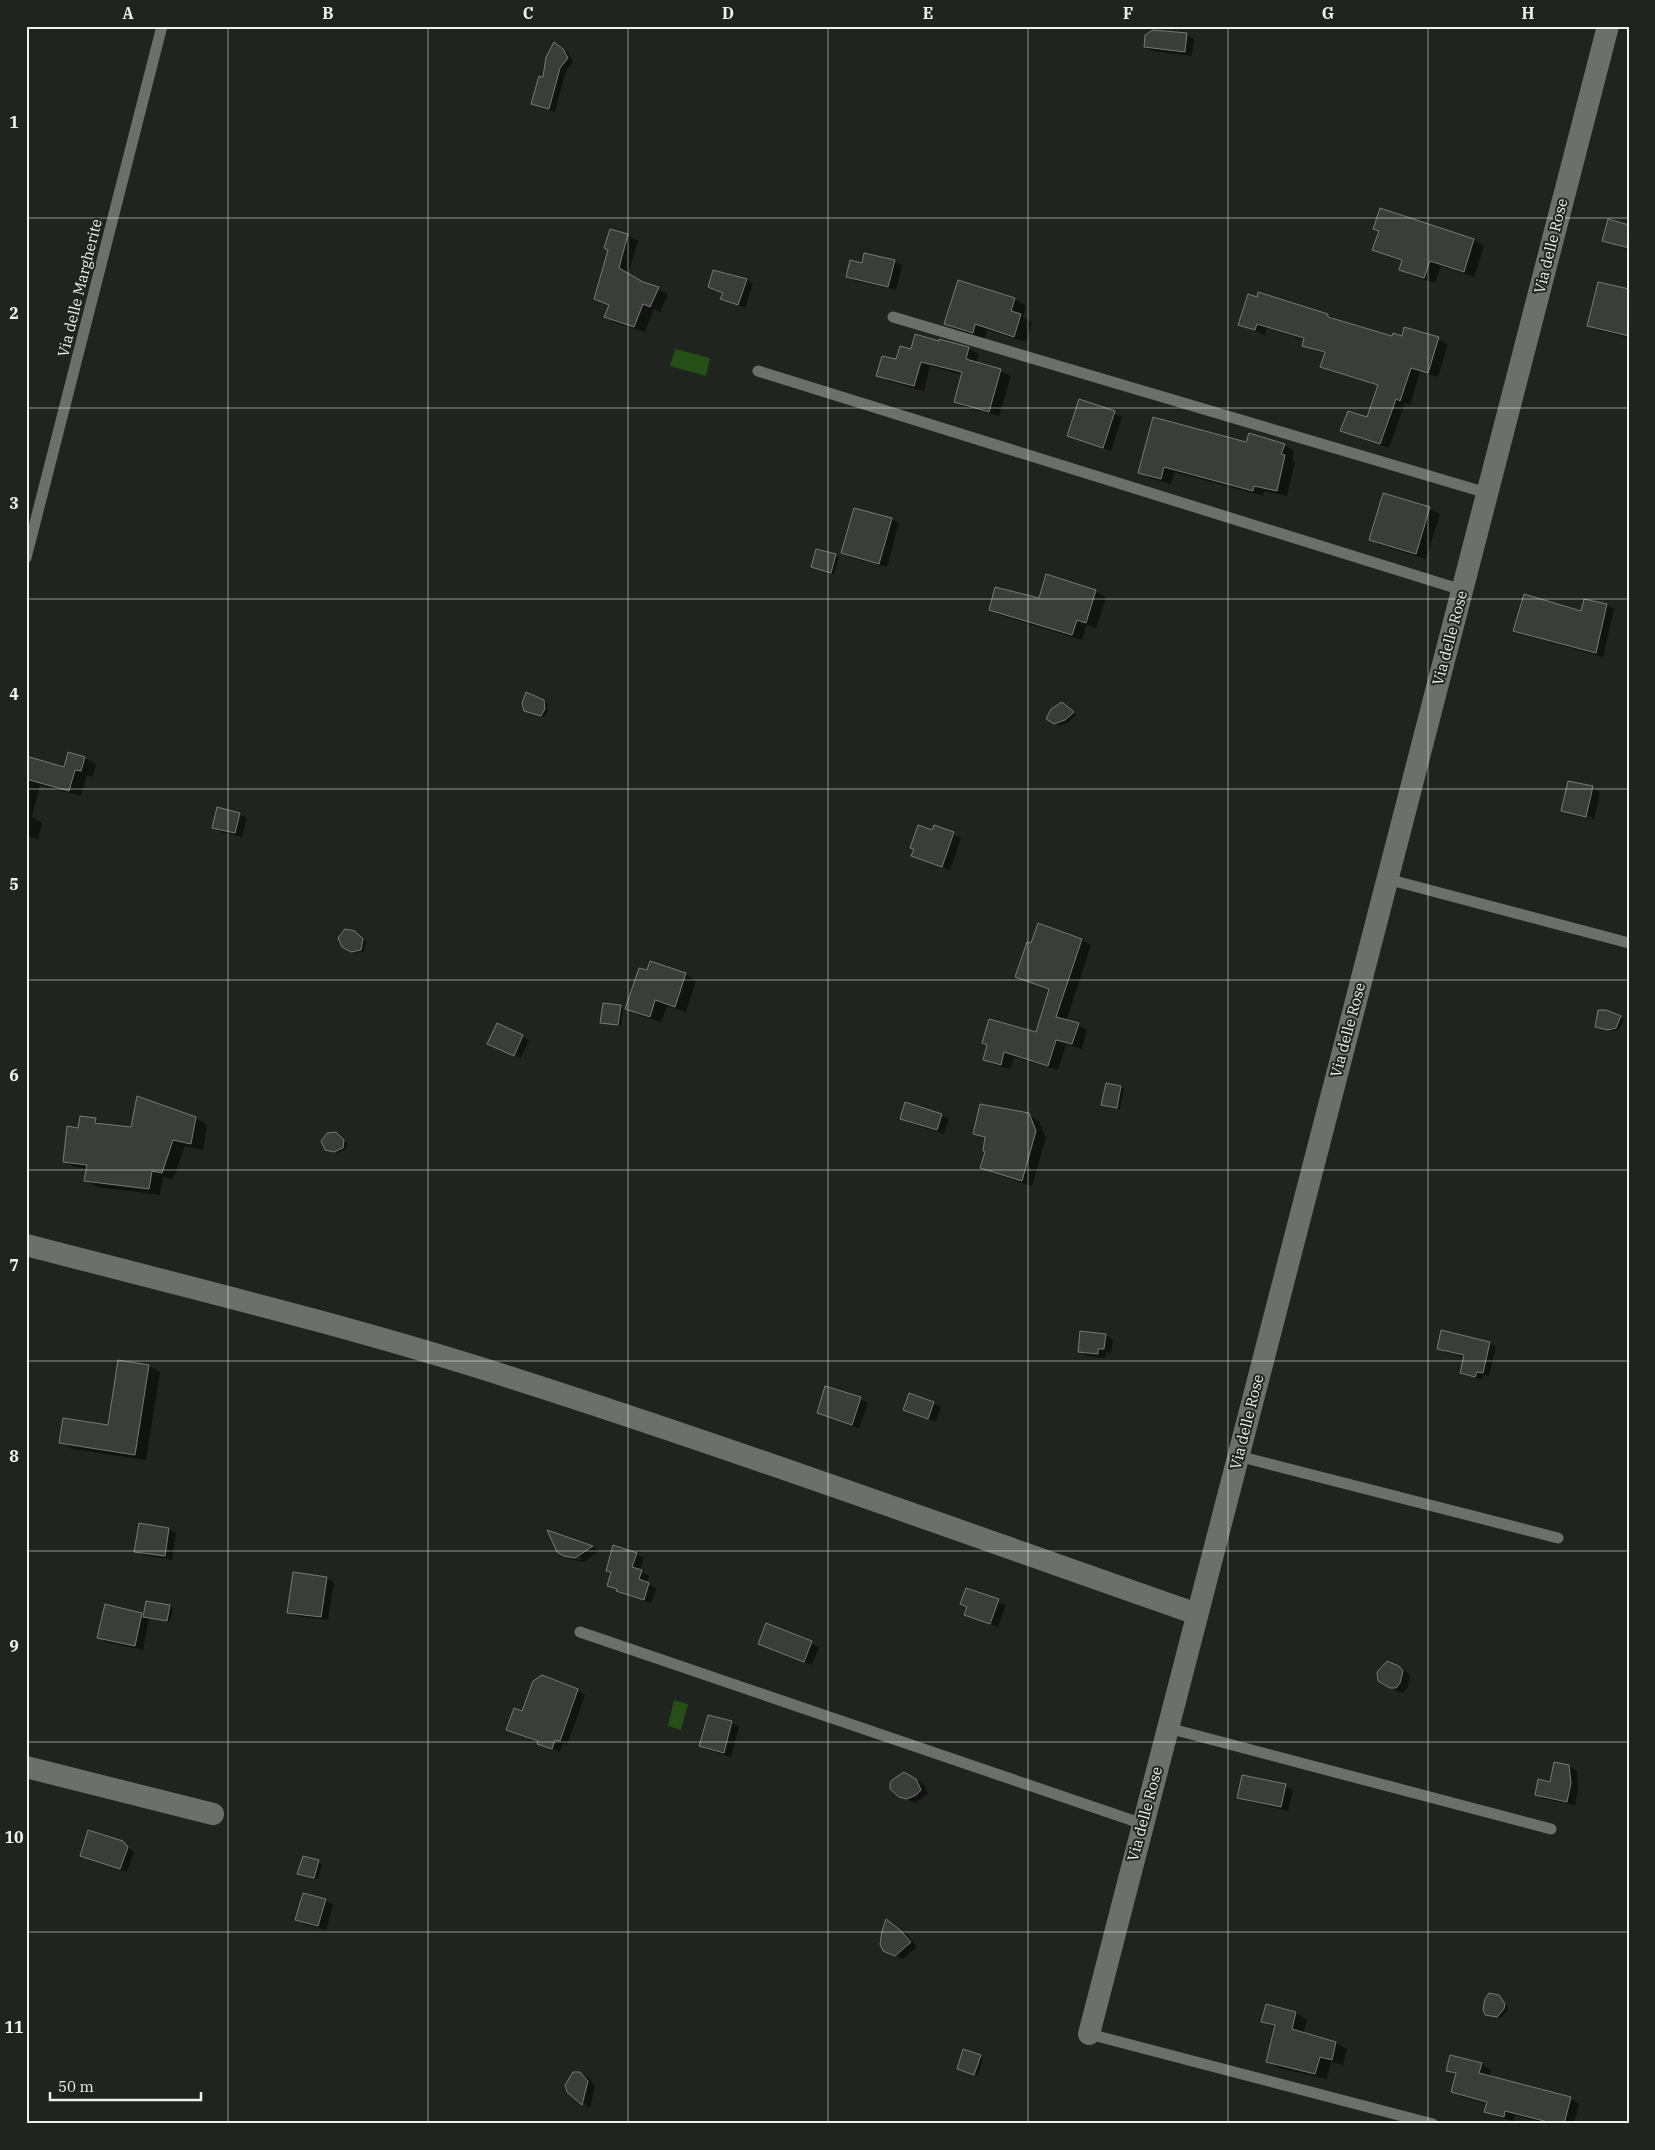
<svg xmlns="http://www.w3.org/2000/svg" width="1655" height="2150" viewBox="0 0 1655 2150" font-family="'IBM Plex Serif',serif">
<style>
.water{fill:#254f16}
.shadow{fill:#0007;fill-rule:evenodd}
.building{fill:#393e38;stroke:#767c75}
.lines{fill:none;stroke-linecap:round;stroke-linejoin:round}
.service{stroke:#6b716a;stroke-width:11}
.minor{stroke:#6b716a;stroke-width:22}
.grid{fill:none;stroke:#eef1ed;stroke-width:1;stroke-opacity:0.55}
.labels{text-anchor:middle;stroke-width:4;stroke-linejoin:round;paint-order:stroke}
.street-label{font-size:15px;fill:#eef1ed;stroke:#20241e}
.neatline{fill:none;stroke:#eef1ed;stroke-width:2}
.grid-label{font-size:16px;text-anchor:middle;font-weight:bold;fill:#eef1ed}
</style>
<rect width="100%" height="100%" fill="#20241e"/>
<g class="water">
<path d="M675,349l35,9 -4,18 -36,-10z"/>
<path d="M674,1700l14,4 -7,26 -13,-4z"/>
</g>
<g class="shadow">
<path d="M1187,35l7,4 -2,17 -40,-5 -7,-4z"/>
<path d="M560,47l9,7 4,8 -7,9 -11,41 -23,-8z"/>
<path d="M1381,209l93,31 10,6 -10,31 -33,-11 -6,17 -25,-8 -10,-6 3,-7 -29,-13 6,-18z"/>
<path d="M1629,227v23l-26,-10z"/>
<path d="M627,235l11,6 -10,34 16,9 24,10 -8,18 -6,-3 -9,23 -30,-9 -10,-6 5,-11 -15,-8 14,-48z"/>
<path d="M894,261l8,4 -6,25 -41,-9 -8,-4 15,-13z"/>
<path d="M714,272l33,8 6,4 -8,24 -23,-9 2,-6 -15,-6z"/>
<path d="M1629,291v47l-32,-8 -9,-5z"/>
<path d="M1015,299l11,7 -3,11 9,5 -6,20 -39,-12 -2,9 -28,-9 -12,-6z"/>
<path d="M1328,315l9,5 56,18 45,1 10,5 -10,33 -18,-5 -10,33 -5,-2 -16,45 -38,-13 -9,-5 25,-11 12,-33 -48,-15 -9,-5 3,-12 -21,-9 1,-5 -38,-12 -2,7 -25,-11z"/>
<path d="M940,340l29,9 10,5 -3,10 25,7 10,5 -12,40 -34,-9 -9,-6 7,-26 -33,-9 -6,25 -36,-10 -10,-6 34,-24 27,-9z"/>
<path d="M1080,401l42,16 -11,34 -43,-16z"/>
<path d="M1247,443l37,2 10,6 -2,9 3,2 -8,34 -23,-5 -1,5 -89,-24 -3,12 -21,-6 -10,-6z"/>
<path d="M1384,495l46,14 10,5 -14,45 -46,-14 -10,-6z"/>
<path d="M891,519l8,4 -12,44 -37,-10 -7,-4z"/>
<path d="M817,550l22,7 -5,17 -22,-7z"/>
<path d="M1047,576l49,16 10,5 -10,31 -9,-3 -5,15 -82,-25 -9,-6 48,-9z"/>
<path d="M1585,600l22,5 7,4 -11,48 -82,-23 -7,-4 68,-18z"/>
<path d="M543,701l4,2 1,8 -4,6 -15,-5z"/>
<path d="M1065,706l11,8 -7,8 -10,4 -11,-7z"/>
<path d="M26,757l39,11 20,-10 11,6 -3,13 -6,-2 -6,21 -41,-11 -8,32 10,6 -4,16 -12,-3z"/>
<path d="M1592,787l8,5 -6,28 -24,-5 -7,-5zM1569,812l23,5v2l-23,-5z"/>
<path d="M239,814l8,4 -5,19 -21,-5 -8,-5z"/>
<path d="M935,827l26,11 -11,32 -37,-14 20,-24z"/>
<path d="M1039,924l43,16 9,5 -25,76 21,8 -5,20 -16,-5 -8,26 -44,-13 -4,12 -16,-4 -10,-6 4,-13 -5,-3 54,-9 13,-44 -33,-13z"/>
<path d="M355,932l11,10 -2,10 -9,1 -8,-5z"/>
<path d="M648,971l37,3 11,7 -10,31 -19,-6 -6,16 -23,-7 -11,-7z"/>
<path d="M620,1006l3,2 -2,18 -19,-4z"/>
<path d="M1606,1011l18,8 -5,10 -7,2 -13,-3z"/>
<path d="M497,1025l32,15 -8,18 -26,-11z"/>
<path d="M1121,1087l3,2 -4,20 -17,-4z"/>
<path d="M941,1115l8,4 -5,15 -35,-11 -7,-5z"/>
<path d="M1028,1115l11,6 7,17 -14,48 -40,-13 -10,-6 4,-15v-13l-12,-6z"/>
<path d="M196,1118l11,7 -4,25 -18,-4 -12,33 -10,-2 -3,18 -63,-8 -11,-7 1,-11 -12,-2 -11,-6 15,-31 16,-10 10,5 27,3z"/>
<path d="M336,1133l11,10 -1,6 -8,4 -12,-4z"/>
<path d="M1105,1335l8,5 -2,13 -5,-1 -1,6 -19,-2 -7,-5z"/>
<path d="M1489,1343l7,4 -7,29 -6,-1 -1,5 -20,-7 3,-16 -20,-5 -7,-4z"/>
<path d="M149,1366l11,6 -14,88 -74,-11 -11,-7 48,-15z"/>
<path d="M860,1399l8,4 -9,25 -40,-15z"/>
<path d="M933,1403l8,4 -5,15 -32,-13z"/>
<path d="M169,1529l7,4 -4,27 -29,-5 -7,-4z"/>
<path d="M549,1532l43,15 7,4 -15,11 -11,-2 -3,-2 11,2 1,-2 -18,-3z"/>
<path d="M636,1554l8,4 -4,13 9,5 -3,7 10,5 -5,15 -26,-8 -17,-10 4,-12 -5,-3z"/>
<path d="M327,1578l7,4 -6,38 -32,-4 -7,-4z"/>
<path d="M967,1589l39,16 -8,22 -33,-13 3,-7z"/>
<path d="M170,1606l3,2 -3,14 -21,-4 -6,32 -37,-8 -7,-5 43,-23 2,1z"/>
<path d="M767,1625l52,22 -7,18 -45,-17z"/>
<path d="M1399,1667l8,5 3,4 -2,11 -4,5h-5l-20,-12z"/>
<path d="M577,1691l8,4 -18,50 -4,-2 -3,9 -52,-22 15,-17z"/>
<path d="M709,1716l23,7 7,4 -8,30 -23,-7 -8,-4z"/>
<path d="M1569,1766l8,5 1,17 -3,17 -31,-6 -7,-4z"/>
<path d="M904,1774l20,10 4,10 -13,9 -16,-7z"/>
<path d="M1285,1786l8,4 -5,21 -42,-10 -8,-4z"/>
<path d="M121,1841l13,11 -7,20 -45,-17z"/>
<path d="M303,1857l19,7 -4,15 -16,-4z"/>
<path d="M325,1900l8,5 -7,25 -22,-6 -8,-5z"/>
<path d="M893,1926l15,9 9,12 -14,12 -19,-9z"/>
<path d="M1498,1996l10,11 -1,4 -6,7 -15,-4z"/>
<path d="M1296,2013l11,7 -4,14 33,9 11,6 -4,16 -12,-3 -4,17 -49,-11 -11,-7 8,-33 -12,-7z"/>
<path d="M980,2056l3,2 -5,18 -19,-7z"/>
<path d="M1482,2064l9,6 -2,7 81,21 9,6 -5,20h-25l-34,-9 -2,6 -18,-5 -9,-5 2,-7 -27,-8 -9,-5 5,-15 -10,-6z"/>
<path d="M580,2073l8,4 7,9 -5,22 -22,-16z"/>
</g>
<g class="building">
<path d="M1153,30l34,3 -2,19 -41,-5 1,-12z"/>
<path d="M554,42l9,7 5,9 -8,10 -11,41 -18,-5 8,-28 4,1 3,-20z"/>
<path d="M1380,208l94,31 -10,33 -34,-11 -6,17 -25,-8 3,-10 -30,-10 7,-19 -6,-2z"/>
<path d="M1608,219l21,6v23l-27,-7z"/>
<path d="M610,229l18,5 -9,34 24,14 16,5 -9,20 -7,-3 -9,23 -30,-10 5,-12 -15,-6 14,-49 -4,-2z"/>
<path d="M864,253l31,7 -7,27 -42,-10 4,-17 12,3z"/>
<path d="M713,270l34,9 -9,26 -18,-6 3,-6 -15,-6z"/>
<path d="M958,280l57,18 -4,13 10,3 -7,23 -39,-13 -2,9 -29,-9z"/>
<path d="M1598,282l31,7v47l-42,-10z"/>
<path d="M1258,292l70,22v3l64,19 1,-3 9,3 2,-9 35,10 -11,36 -17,-5 -11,33 -4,-2 -16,45 -40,-13 8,-20 19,6 11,-32 -58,-18 5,-15 -23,-6 2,-8 -47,-14 -2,6 -17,-5 10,-31 9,3z"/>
<path d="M915,334l24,7v-2l30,8 -3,12 35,10 -12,43 -35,-10 8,-30 -41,-10 -7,24 -38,-10 6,-20 14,3 4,-13 11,3z"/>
<path d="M1079,399l36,12 -12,37 -36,-12z"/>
<path d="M1153,417l93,25 3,-9 36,11 -4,10 4,1 -8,36 -23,-5 -1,5 -89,-24 -3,12 -23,-6z"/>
<path d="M1383,493l47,14 -14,47 -47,-14z"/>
<path d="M854,508l38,10 -13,46 -38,-11z"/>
<path d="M816,549l20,5 -5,19 -20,-6z"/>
<path d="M1046,574l50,16 -10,33 -9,-3 -5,15 -83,-25 6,-23 44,11z"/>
<path d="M1524,594l57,17 3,-12 23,5 -11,49 -83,-22z"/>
<path d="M526,692l18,8 1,9 -4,7 -17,-5 -2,-8z"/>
<path d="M1062,702l12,10 -9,8 -11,4 -8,-5 5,-10z"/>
<path d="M68,752l17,5 -4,14 -6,-1 -6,21 -43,-12v-23l38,11z"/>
<path d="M1568,781l25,5 -7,31 -25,-6z"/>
<path d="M217,807l23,6 -5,20 -23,-5z"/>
<path d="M918,825l14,5 2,-5 20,7 -12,35 -31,-11 3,-7 -4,-1z"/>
<path d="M1038,923l44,16 -26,78 23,6 -7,21 -16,-4 -8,26 -44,-14 -3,13 -18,-5 4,-15 -5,-2 7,-24 47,13 13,-43 -34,-12 12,-35 4,1z"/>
<path d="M345,929l10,2 8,8 -2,11 -10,2 -9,-5 -4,-9z"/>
<path d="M650,961l36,12 -11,34 -20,-7 -5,17 -25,-8 14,-41 8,2z"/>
<path d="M603,1003l18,2 -3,20 -18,-2z"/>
<path d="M1598,1010h8l15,6 -5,12 -8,2 -13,-3z"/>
<path d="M497,1023l26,12 -9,21 -27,-12z"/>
<path d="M1106,1083l15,3 -4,22 -16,-3z"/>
<path d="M137,1096l59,21 -5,27 -18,-4 -11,33 -10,-2 -3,18 -65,-8 3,-16 -24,-3 4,-36 11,2 2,-12 16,2 -1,5 36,4z"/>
<path d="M905,1102l37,12 -5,16 -37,-11z"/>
<path d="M980,1104l49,9 7,18 -14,50 -42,-13 5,-16 -2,-1 2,-14 -12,-3z"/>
<path d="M336,1132l8,8 -1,8 -9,4 -9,-2 -4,-9 6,-8z"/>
<path d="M1441,1330l49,12 -7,31 -6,-1 -2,5 -15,-4 4,-18 -27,-6z"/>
<path d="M1080,1331l26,3 -2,15h-6v5l-20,-2z"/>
<path d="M118,1360l31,5 -14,90 -76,-12 4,-25 45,7z"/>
<path d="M825,1386l36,11 -9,28 -35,-12z"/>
<path d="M909,1393l25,9 -6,17 -25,-9z"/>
<path d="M139,1523l30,5 -4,28 -31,-4z"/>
<path d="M547,1530l46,16 -18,12 -11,-2 -7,-4z"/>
<path d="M613,1545l24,8 -5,14 10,3 -3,9 10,4 -5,17 -28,-9 1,-2 -10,-3 4,-14 -5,-1z"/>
<path d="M293,1572l34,5 -6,40 -34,-4z"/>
<path d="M966,1588l33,11 -9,25 -26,-9 3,-8 -7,-3z"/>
<path d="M146,1601l24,4 -3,16 -24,-4z"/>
<path d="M105,1604l37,9 -7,33 -38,-8z"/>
<path d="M766,1623l46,18 -8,21 -46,-18z"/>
<path d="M1387,1661l12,5 4,5 -3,12 -4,5h-6l-12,-7 -1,-9z"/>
<path d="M542,1675l36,14 -18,52 -5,-1 -3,9 -15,-5 1,-3 -32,-11 8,-22 8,3 11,-30z"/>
<path d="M708,1715l24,6 -8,32 -25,-7z"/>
<path d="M1554,1762l15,3 2,18 -4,19 -32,-7 3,-16 12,3z"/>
<path d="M904,1772l12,7 5,11 -5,5 -9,4 -8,-2 -9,-8v-6l2,-3z"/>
<path d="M1242,1775l44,9 -5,23 -44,-9z"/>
<path d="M88,1830l35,11 5,6 -8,22 -40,-13z"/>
<path d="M303,1856l16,4 -5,18 -17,-4z"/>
<path d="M303,1893l23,6 -8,27 -23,-6z"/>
<path d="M886,1919l14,11 11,12 -16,14 -12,-5 -3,-7 2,-13z"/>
<path d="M1489,1993l10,2 6,9 -1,5 -7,8 -12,-2 -2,-6 2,-10z"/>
<path d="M1266,2004l30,8 -4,17 44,13 -4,18 -12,-3 -5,17 -49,-12 9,-37 -14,-3z"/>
<path d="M963,2049l18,6 -7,20 -17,-6z"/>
<path d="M1450,2055l32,8 -3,10 92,24 -7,27h-8l-51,-13 -1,6 -20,-5 3,-10 -36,-10 5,-19 -10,-2z"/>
<path d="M573,2072h7l8,9 -6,24 -15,-13 -2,-7z"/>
</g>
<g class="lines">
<g class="service">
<path d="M893,317l594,176"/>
<path d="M758,371l704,219"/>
<path d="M26,558l136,-532"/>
<path d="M1387,879l242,64"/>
<path d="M1238,1456l320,82"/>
<path d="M580,1632l563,192"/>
<path d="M1168,1728l383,101"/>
<path d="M1089,2034l344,90"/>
</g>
<g class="minor">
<path d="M26,1245c162,42 324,81 483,132 231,74 459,157 688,237"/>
<path d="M26,1767l187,47"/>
<path d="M1089,2034l519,-2008"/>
</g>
</g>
<path class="grid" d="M228,26v2098M428,26v2098M628,26v2098M828,26v2098M1028,26v2098M1228,26v2098M1428,26v2098M26,218h1603M26,408h1603M26,599h1603M26,789h1603M26,980h1603M26,1170h1603M26,1361h1603M26,1551h1603M26,1742h1603M26,1932h1603"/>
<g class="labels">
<g class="street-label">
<text transform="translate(1551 246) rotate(-76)" y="5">Via delle Rose</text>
<text transform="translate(80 288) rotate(-76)" y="5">Via delle Margherite</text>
<text transform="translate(1450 638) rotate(-75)" y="5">Via delle Rose</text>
<text transform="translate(1348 1030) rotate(-75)" y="5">Via delle Rose</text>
<text transform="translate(1247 1422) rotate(-76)" y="5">Via delle Rose</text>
<text transform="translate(1145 1814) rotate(-75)" y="5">Via delle Rose</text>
</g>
</g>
<rect width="1655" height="2150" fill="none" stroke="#20241e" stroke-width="55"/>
<path d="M50 2092v8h151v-8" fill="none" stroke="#eef1ed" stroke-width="2.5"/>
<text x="58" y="2092" font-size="15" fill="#eef1ed" stroke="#20241e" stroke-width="4" paint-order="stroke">50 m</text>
<rect x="28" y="28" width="1600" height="2094" class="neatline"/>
<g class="grid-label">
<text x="128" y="19">A</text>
<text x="328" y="19">B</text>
<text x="528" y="19">C</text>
<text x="728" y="19">D</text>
<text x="928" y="19">E</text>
<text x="1128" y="19">F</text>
<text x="1328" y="19">G</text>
<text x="1528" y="19">H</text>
<text x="14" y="128">1</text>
<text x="14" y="319">2</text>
<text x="14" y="509">3</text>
<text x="14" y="700">4</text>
<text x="14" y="890">5</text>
<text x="14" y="1081">6</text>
<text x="14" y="1271">7</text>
<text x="14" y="1462">8</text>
<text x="14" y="1652">9</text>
<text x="14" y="1843">10</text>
<text x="14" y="2033">11</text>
</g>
</svg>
